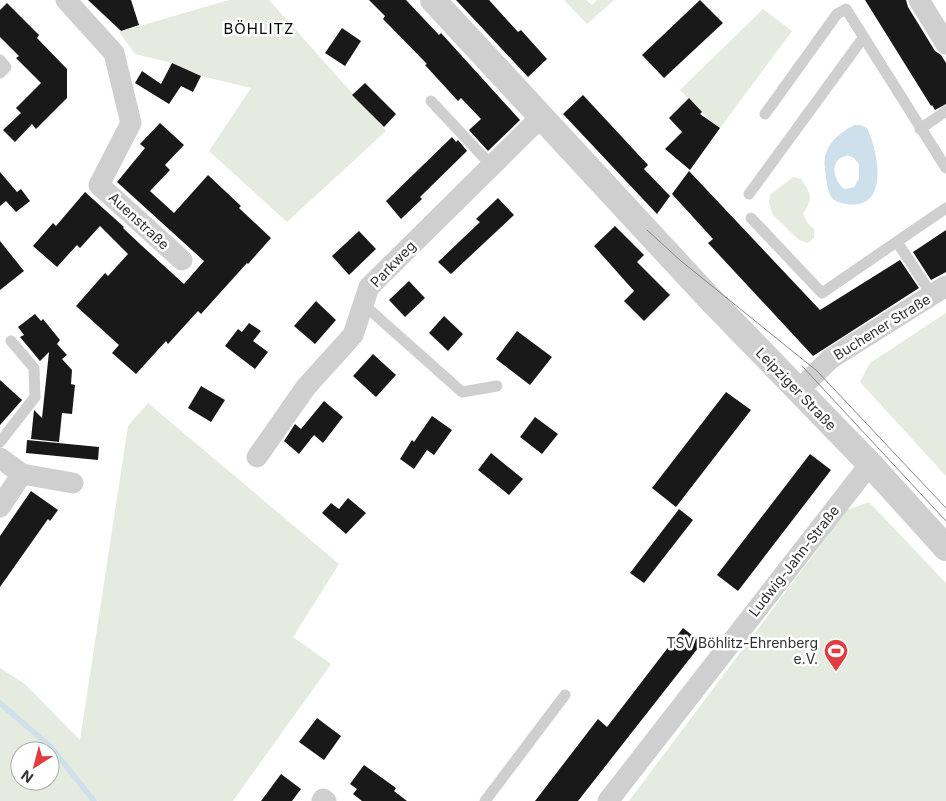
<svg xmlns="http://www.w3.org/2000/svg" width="946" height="801" viewBox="0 0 946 801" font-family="Inter,sans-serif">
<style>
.green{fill:#e5ebde;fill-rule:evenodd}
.water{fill:#cfe0ed;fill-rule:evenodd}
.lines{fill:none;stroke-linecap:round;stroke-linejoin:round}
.stream{stroke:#cfe0ed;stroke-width:5.5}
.building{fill:#191919}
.service{stroke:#cfcfcf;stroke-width:11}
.minor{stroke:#cfcfcf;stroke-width:21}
.tertiary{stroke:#cfcfcf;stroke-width:26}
.tram{stroke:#878787;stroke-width:1}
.labels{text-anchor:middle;stroke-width:5;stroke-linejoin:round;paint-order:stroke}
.street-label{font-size:14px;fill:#323232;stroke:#fff}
.poi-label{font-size:14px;fill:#323232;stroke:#fff;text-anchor:end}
.neighbourhood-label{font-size:15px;letter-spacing:1px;fill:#000;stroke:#fff}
</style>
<rect width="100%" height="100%" fill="#fff"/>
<g class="green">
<path d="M229,0h40l117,131 -99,91 -78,-71 42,-63 -50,-12 -29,-13 -37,-9 -16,-22z"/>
<path d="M564,0h22l6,5 5,-5h17l-27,24z"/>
<path d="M763,9l29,22 -72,97 -10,-7 -30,-31z"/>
<path d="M793,177l8,2c10,16 13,18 2,35l5,10 6,5v9l-6,5 -9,-3 -26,-25 -4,-12 1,-8z"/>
<path d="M946,313v163l-86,-94 10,-19z"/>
<path d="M148,403l191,161 -46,73 38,27 -98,137h-233v-133l25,16 55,56 48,-314zM20,751h30v30h-30z"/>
<path d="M869,502l77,81v218h-317l218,-291z"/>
</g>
<path class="water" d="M854,125h6l7,3c11,23 24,83 -21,76 -6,-1 -13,-3 -16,-9 -3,-7 -4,-18 -5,-26 -3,-22 11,-34 29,-44zM847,155l7,3 5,6v15l-5,8 -9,2c-9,-5 -15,-22 -6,-30 1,-1 7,-3 8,-4z"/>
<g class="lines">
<path class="stream" d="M0,703l51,44 43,54"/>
</g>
<g class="building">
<path d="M88,0h43l8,25 -18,6z"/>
<path d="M369,0h37l33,35 2,-2 79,87 -32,31 -19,-21 12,-11 -20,-21 -3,3 -33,-36 2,-1 -44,-45 2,-3z"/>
<path d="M456,0h33l29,32 3,-2 26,29 -19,18z"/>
<path d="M700,0l23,23 -59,55 -22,-23z"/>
<path d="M865,0h41l2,7 27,44 6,4 5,8v41l-11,6 -3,-5 -1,1z"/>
<path d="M7,3l32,32 -2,3 30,31v29l-31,31 -4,-5 -17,18 -12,-12 18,-17 -5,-5 25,-25 -25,-25 3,-2 -19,-19v-27z"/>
<path d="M342,28l19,13 -16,25 -20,-13z"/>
<path d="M172,63l29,13 -8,16 -12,-6 -12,18 -34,-21 7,-12 19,13z"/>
<path d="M365,83l31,31 -12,13 -32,-32z"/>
<path d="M583,95l65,70 -4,4 26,27 -13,18 -94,-100z"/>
<path d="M689,98l13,14 -2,2 20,14 -30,42 -25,-21 17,-17 -13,-14z"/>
<path d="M160,123l24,22 -19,20 5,5 -20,21 24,22 34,-38 33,31 -2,2 32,30 -23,26 -1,-1 -46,51 -3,-3 -30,33 -2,-3 -30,33 -24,-21 7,-8 -43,-39 29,-33 3,3 20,-22 -28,-28 -20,22 -3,-3 -20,22 -24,-21 20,-23 3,3 29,-34 39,35 -1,1 18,17 43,39 20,-23 -87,-79 28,-34 -5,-4z"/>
<path d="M452,137l4,5 2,-2 9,11 -47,46 2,2 -21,20 -15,-18z"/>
<path d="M689,171l131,139 80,-50 19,28 -106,68 -105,-113 5,-4 -41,-45z"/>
<path d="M0,172l17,20 4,-3 9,12 -14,11 -10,-11 -6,5z"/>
<path d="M498,198l16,17 -63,59 -13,-12 42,-40 -4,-3z"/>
<path d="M615,226l29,29 -7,7 33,33 -26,26 -20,-20 10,-10 -40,-45z"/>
<path d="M946,230v42l-15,8 -18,-28z"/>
<path d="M359,231l17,18 -27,26 -17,-19z"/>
<path d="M0,241l24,30 -24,19z"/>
<path d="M409,281l16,17 -20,19 -16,-17z"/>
<path d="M316,301l20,19 -21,24 -21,-18z"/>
<path d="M35,314l6,7 2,-2 17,21 -3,4 10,11 -5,4 10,11 -1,14 4,1 -3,29 -10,-1 -3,29 -28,-3 3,-29 8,8 7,-66 -9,9 -20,-24 4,-2 -6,-8z"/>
<path d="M444,316l19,18 -15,17 -19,-18z"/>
<path d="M249,323l12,8 -8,10 15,11 -13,17 -30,-23 13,-17 4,3z"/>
<path d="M517,331l35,26 -22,28 -34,-26z"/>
<path d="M373,354l23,21 -20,22 -23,-21z"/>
<path d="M0,380l22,20 -22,25z"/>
<path d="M201,386l24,14 -14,22 -23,-14z"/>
<path d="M726,392l25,18 -75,97 -24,-19z"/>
<path d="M324,401l19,16 -20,26 -9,-8 -15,19 -15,-13 11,-17 6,5z"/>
<path d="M432,416l20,14 -18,25 -7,-5 -13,19 -14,-10 12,-19 2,2z"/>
<path d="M535,417l23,17 -16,20 -22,-17z"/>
<path d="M27,440l72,7 -1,13 -72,-7z"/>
<path d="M491,453l32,26 -14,16 -31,-25z"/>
<path d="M810,454l21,16 -93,121 -21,-16z"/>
<path d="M31,491l27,19 -8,11 -2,-2 -48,68v-51z"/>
<path d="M348,498l18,15 -20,21 -24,-21 9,-10 8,6z"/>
<path d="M679,509l14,11 -49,63 -14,-10z"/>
<path d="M683,628l19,15 -124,158h-43l63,-82 9,8z"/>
<path d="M317,718l24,18 -17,24 -25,-18z"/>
<path d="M364,765l32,23 -2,3 13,10h-45l-9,-7 4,-5 -7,-5z"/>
<path d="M281,774l20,15 -9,12h-31z"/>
</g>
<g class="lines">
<g class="service">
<path d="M0,60l6,7 -6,6"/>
<path d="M431,101l61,65"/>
<path d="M765,114l72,-100 9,-5 100,159"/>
<path d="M920,129l26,-18"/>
<path d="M749,194l114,-156"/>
<path d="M751,218l71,75 124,-85"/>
<path d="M897,242l35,53"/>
<path d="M363,304l99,88 35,-6"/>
<path d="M0,442l35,-45 -1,-29 -23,-27"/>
<path d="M485,801l80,-106"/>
</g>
<g class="minor">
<path d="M66,0l48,53 17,70 -32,62 83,75"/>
<path d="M919,0l27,44"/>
<path d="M798,391l32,-32 116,-73"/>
<path d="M257,457l49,-70 47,-52 16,-48 173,-171"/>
<path d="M0,458l22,16 51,9"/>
<path d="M0,507l22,-33"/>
<path d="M322,801l1,-2 3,2"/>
<path d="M608,801l262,-337"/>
</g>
<path class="tertiary" d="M433,0l277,299 160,165 76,84"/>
<g class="tram">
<path d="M647,230l34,31 136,110 129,137"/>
<path d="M802,366l144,155"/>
</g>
</g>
<defs>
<symbol id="stadium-pin" viewBox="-11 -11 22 30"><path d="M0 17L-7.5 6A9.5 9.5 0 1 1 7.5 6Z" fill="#e23c42" stroke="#fff"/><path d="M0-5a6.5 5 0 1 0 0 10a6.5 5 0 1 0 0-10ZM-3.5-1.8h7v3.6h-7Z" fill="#fff"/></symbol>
</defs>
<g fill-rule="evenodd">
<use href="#stadium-pin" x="822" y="637" width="28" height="38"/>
</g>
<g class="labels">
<g class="street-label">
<text transform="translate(139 221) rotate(43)" y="5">Auenstraße</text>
<text transform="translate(393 264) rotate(-46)" y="5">Parkweg</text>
<text transform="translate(882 327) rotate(-32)" y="5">Buchener Straße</text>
<text transform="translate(796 389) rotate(46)" y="5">Leipziger Straße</text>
<text transform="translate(794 561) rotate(-52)" y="5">Ludwig-Jahn-Straße</text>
</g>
<g class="poi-label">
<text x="818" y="648">TSV Böhlitz-Ehrenberg<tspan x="818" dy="16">e.V.</tspan></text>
</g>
<g class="neighbourhood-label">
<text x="259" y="34">BÖHLITZ</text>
</g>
</g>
<g transform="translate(35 766) rotate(216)"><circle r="24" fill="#ffffff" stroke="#adadad"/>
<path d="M0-4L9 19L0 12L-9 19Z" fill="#e23c42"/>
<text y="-8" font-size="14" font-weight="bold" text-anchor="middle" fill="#323232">N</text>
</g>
</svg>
